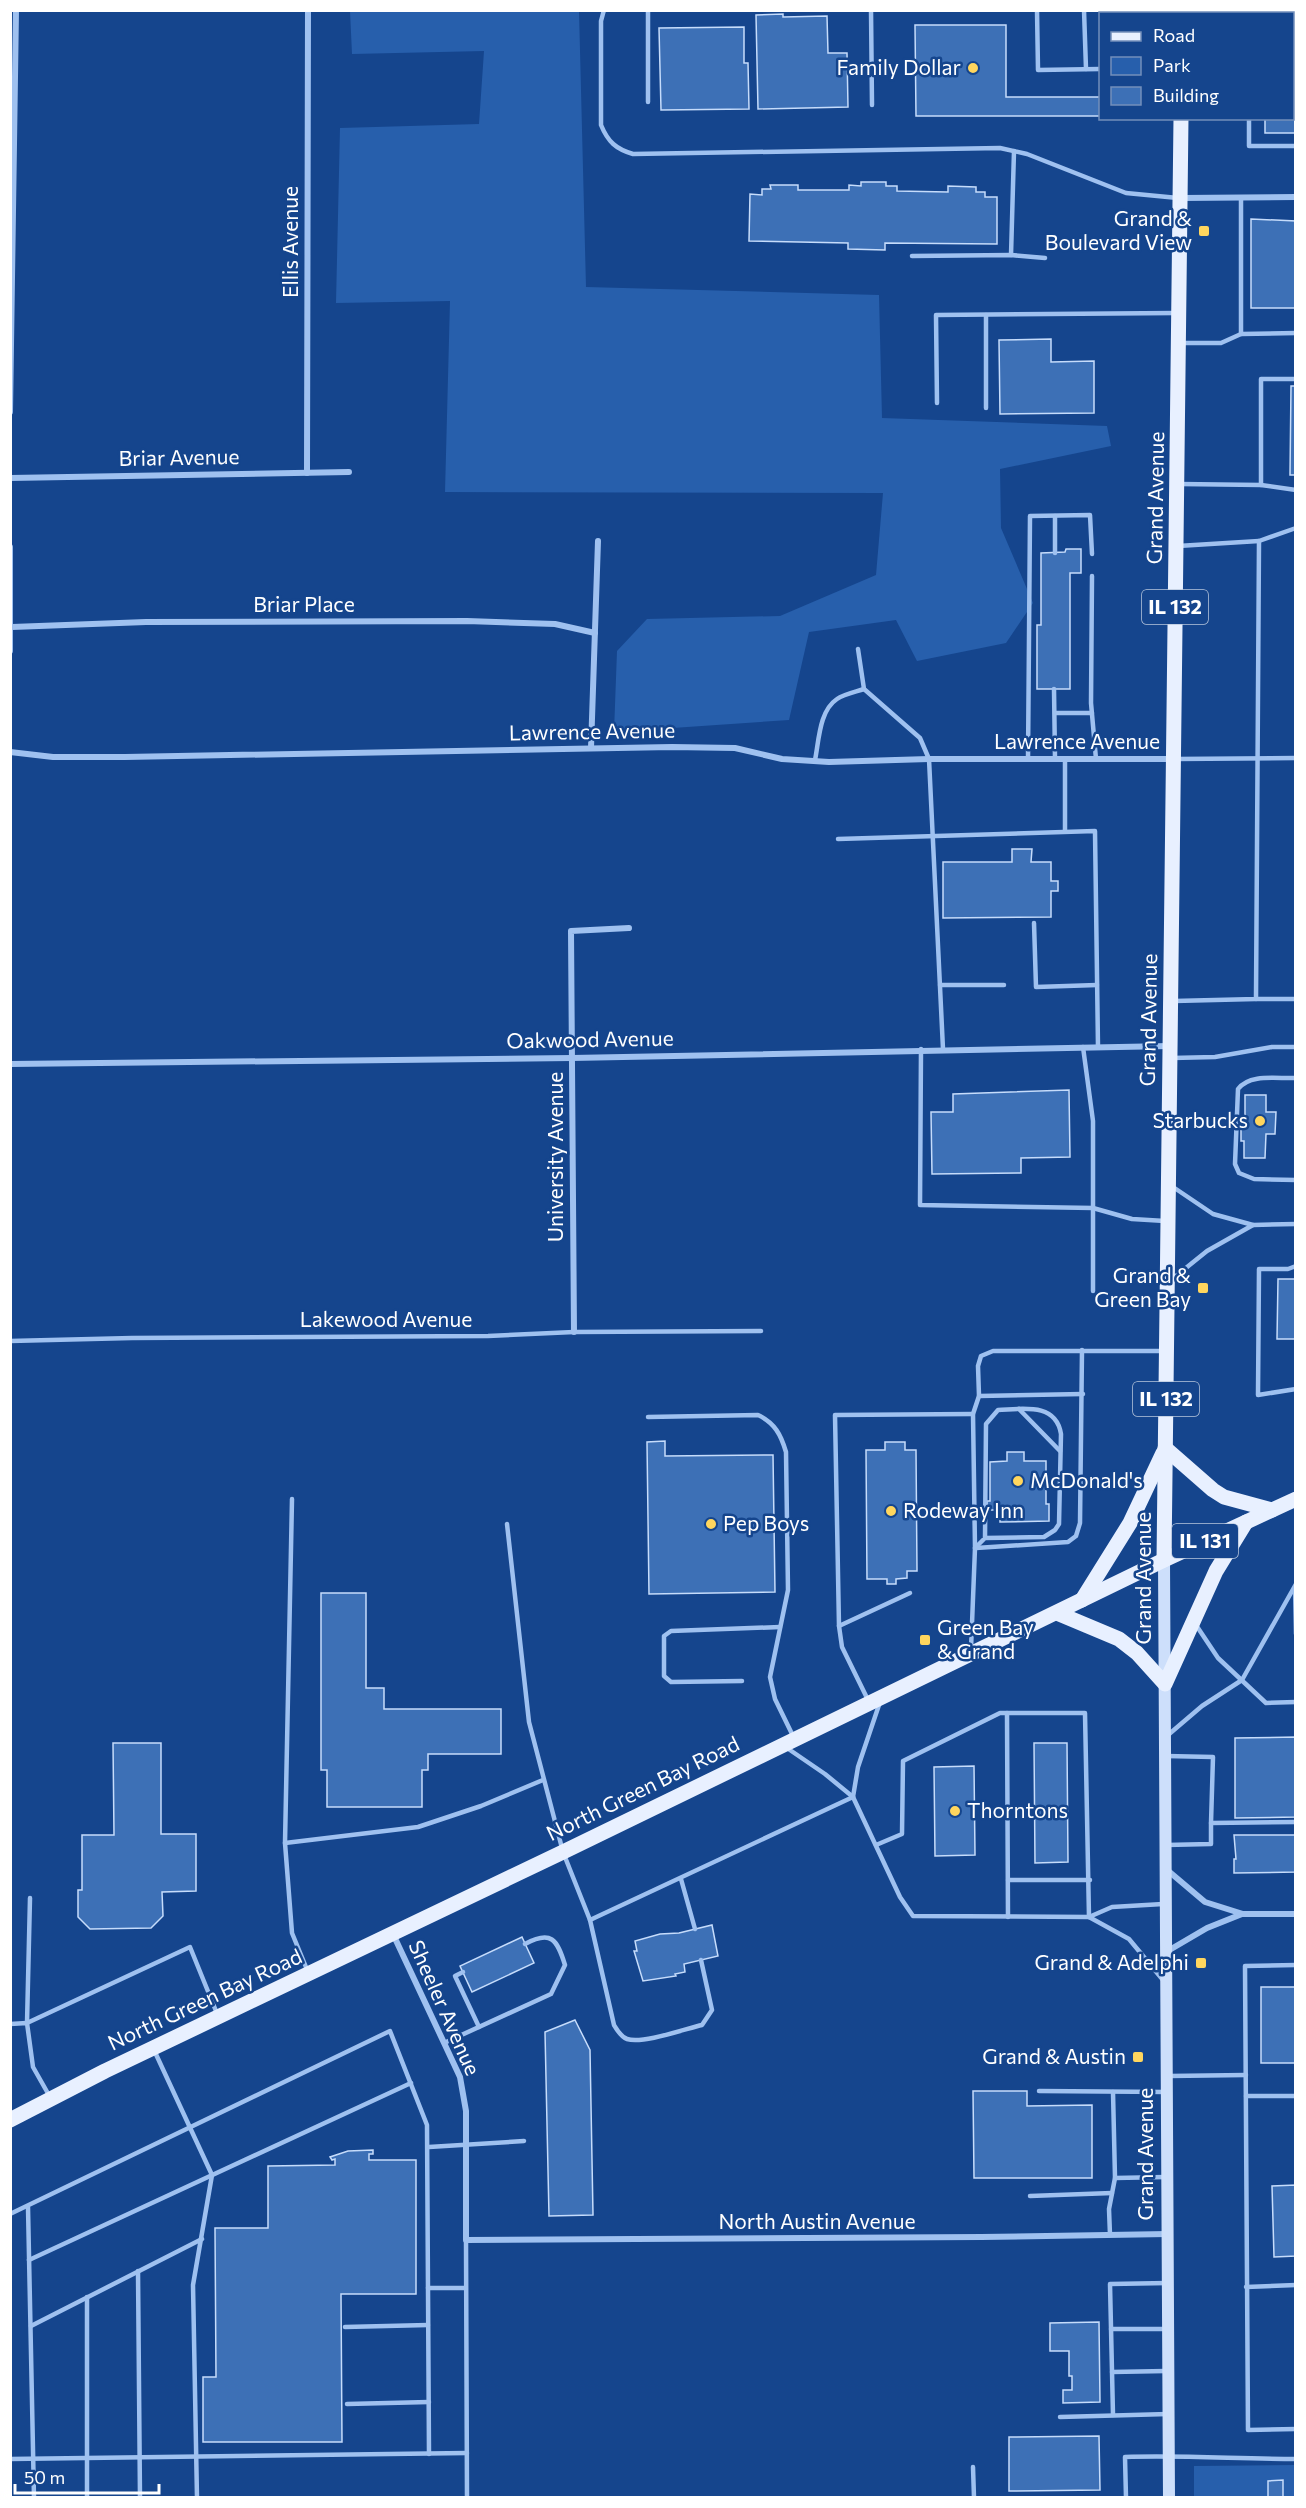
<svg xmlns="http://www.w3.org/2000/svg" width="1306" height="2508" viewBox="0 0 1306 2508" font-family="Commissioner,sans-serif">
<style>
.green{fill:#275fac}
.building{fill:#3d70b6;stroke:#c6dcfb;stroke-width:1.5}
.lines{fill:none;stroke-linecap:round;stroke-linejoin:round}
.lane{stroke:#9fc1f0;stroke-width:4.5}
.street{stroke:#9fc1f0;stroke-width:6}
.secondary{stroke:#cddffb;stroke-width:12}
.primary{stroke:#e8f0ff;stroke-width:15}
.poi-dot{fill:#ffd65e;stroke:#15458d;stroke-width:2}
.labels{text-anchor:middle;stroke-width:5;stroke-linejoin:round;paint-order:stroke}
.shield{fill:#15458d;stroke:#b9c7dd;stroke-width:1.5}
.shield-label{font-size:20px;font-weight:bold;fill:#fff}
.poi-label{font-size:21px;fill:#fff;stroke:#15458d;text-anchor:end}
.street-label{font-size:21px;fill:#fff;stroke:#15458d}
</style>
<rect width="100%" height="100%" fill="#15458d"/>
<g class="green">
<path d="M350,11h229l7,276 293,8 3,123 225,8 4,20 -111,23 1,59 32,75 -27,40 -89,18 -21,-41 -87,12 -20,88 -175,12 3,-81 30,-32 133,-3 96,-41 7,-82 -438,-1 5,-191 -114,2 4,-175 139,-4 5,-73 -132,3z"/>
<path d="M1295,2465v32h-101v-31z"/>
</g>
<g class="building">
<path d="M783,14v3l44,-1 1,37h19l1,54 -90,2 -2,-94z"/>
<path d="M915,25h91v72h94v19h-184z"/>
<path d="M744,27v36h4l1,46 -88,1 -2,-82z"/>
<path d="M1292,44h4v89h-31v-15h27z"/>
<path d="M861,182h25v4h11v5l51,1v-6l28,1v5h9v5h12v47l-112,-1v7l-37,-1v-6l-99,-2 1,-47 12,1v-6h9l-1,-4h28v5h51v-5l12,1z"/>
<path d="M1251,219l45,2v87h-45z"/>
<path d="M1051,339v23l43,-1v52l-94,1 -1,-74z"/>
<path d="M1291,386h5v89h-6z"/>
<path d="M1066,549h15v24h-11v116h-33v-64h4v-72l24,-1z"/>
<path d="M1012,849h20l-1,13h20v19h7v10h-7v26l-108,1v-56h69z"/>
<path d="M1069,1090l1,67 -49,1v15l-89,1 -1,-62h22v-18z"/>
<path d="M1245,1095h21v17h10l-1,22h-9l-1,24h-21v-17h-3v-12h4z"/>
<path d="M1278,1279h18v60h-19z"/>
<path d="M665,1441v15l108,-1 2,137 -126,2 -2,-152z"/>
<path d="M885,1442h20v8h11l1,121h-10v7l-11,1v5h-9v-5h-20l-1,-129h19z"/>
<path d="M1007,1452h17v9h22v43h3v17l-49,1v-4h-4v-8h-6v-3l-3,-1v-5h3v-39l17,-1z"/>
<path d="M321,1593h45v95h18v21h117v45h-73v16h-6v37h-95v-37h-6z"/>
<path d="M1296,1737v80l-61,1v-80z"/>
<path d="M113,1743h48v91h35v57l-34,1 1,24 -12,12 -61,1 -12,-12v-27h4v-55h32z"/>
<path d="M1034,1743h33l1,119 -33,1z"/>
<path d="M974,1766l1,89 -40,1 -1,-89z"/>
<path d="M1234,1835h62v37l-62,1v-14h2z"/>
<path d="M712,1925l6,31 -34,8 1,8 -10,2 1,2 -33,5 -9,-30h3l-2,-10 25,-7 19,-1z"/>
<path d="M522,1937l12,26 -62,29 -12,-26z"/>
<rect x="1261" y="1987" width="35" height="76"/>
<path d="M575,2020l15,30 3,165 -44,1 -4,-184z"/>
<path d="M973,2091h54v15l65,-1v73h-118z"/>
<path d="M373,2150v4h-4v6h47v134h-75l1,148h-139v-65h13l-1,-149h53v-62l67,-1v-6l-3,1 -2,-3 18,-6z"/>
<path d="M1296,2185v71l-22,1 -2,-71z"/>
<path d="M1099,2322l1,80 -37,1v-13h9v-14h-3v-25h-19v-28z"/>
<path d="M1099,2436l1,54 -91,1v-54z"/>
<path d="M1283,2480v18h-15v-17z"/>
</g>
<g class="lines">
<g class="lane">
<path d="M604,10l-3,11v104c7,17 15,24 32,29l367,-6 27,6 99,39 52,5"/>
<path d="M648,10v92"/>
<path d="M871,10l1,95"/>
<path d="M1037,10l1,60 62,-1"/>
<path d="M1084,10l2,59"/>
<path d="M1121,10v4"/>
<path d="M1251,14v-4"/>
<path d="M1292,19h4"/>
<path d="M1249,118v28h47"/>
<path d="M1241,198v136l55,-1"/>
<path d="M1011,255l3,-104"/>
<path d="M912,256l99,-1 34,3"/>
<path d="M1180,343h41l20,-9"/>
<path d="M937,403l-1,-88 240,-2"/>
<path d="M986,408v-93"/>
<path d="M1179,484l82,1v-106h35"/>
<path d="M1261,485l35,5"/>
<path d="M1055,516v37"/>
<path d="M1178,546l81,-5 37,-13"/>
<path d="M1092,576l-1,127 5,56"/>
<path d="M858,649l6,40 56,49 9,21 14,290"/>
<path d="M1054,689l1,70"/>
<path d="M1055,713h37"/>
<path d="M1028,759l2,-243 60,-1 2,39"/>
<path d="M1176,759l120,-1"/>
<path d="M815,760c4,-19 4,-49 22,-61 7,-5 18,-7 27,-10"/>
<path d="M1065,831v-72"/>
<path d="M838,839l257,-8 3,216"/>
<path d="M1034,923l2,64 61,-2"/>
<path d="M940,985h64"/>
<path d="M1256,999h40"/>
<path d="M1174,1001l82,-2 3,-458"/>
<path d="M1083,1047l10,74v170"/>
<path d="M921,1049l-1,156 173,3 39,11 33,2"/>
<path d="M1172,1058l43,-1 57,-10h24"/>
<path d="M1296,1078c-18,1 -46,-5 -58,11l-3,75 4,9 15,6 42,1"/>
<path d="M1173,1187l40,27 40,11 43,-1"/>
<path d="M1296,1266l-8,3h-29l-1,126 38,-6"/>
<path d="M1171,1280l36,-29 46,-26"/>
<path d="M10,1341l122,-3 356,-2 86,-4 187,-1"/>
<path d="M979,1396l104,-2"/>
<path d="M1019,1409l41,42"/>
<path d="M648,1417l110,-2c17,8 23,20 28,37l2,138 -18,87 5,22 18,37"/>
<path d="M292,1499l-7,344 7,90 16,39"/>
<path d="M507,1524l22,198 34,130 27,68 24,105c3,5 7,12 13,14 16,5 58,-10 75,-14l10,-15 -11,-50"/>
<path d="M975,1548l10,-10 1,-114 12,-14c24,-1 58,-8 63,24l-2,90 -4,6 -11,7 -59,1"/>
<path d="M976,1548l92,-6 8,-6 4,-13 2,-173"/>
<path d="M1295,1588l1,46"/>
<path d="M1196,1625l22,33 48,45 30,-1"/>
<path d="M839,1626l71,-33"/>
<path d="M971,1649l4,-101 -2,-134 6,-18 -1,-30 3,-10 12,-5h170"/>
<path d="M742,1681l-71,1 -7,-6v-40l7,-5 109,-4"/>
<path d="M868,1700l-26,-53 -3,-21 -4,-211 138,-1"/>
<path d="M1007,1713l1,204"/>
<path d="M1168,1735l34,-29 40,-26 54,-96"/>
<path d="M787,1748l38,26 28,23 47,100 13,19 176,1 23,-10 51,-3"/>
<path d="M1166,1756l47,1 -2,66"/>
<path d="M853,1797l5,-30 22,-65"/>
<path d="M285,1843l133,-16 63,-21 62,-26"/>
<path d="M876,1845l26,-11 1,-73 97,-48h85l4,204"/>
<path d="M1166,1845l45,-1v-21l85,-1"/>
<path d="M681,1879l14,50"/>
<path d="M1008,1880h82"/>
<path d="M30,1898l-3,125 163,-76 28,69"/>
<path d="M1089,1917l40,22 34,41"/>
<path d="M590,1920l263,-123"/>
<path d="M1296,1965l-51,1 3,464 48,-1"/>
<path d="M463,1972l-8,4 24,51"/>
<path d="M10,2024l17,-1 6,44 17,30"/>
<path d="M444,2043l107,-49 14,-29c-8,-26 -14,-35 -40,-21"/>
<path d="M154,2050l58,125 -19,110 4,213"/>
<path d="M1169,2076l77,-1"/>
<path d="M1039,2091l128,1"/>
<path d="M1246,2096h50"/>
<path d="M429,2147l95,-6"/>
<path d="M1115,2178l51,-1"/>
<path d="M1030,2196l82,-3"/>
<path d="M28,2207l6,291"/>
<path d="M10,2214l380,-183 37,94 2,329"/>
<path d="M1110,2235l-1,-26 6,-31 -2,-86"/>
<path d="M466,2240l1,258"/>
<path d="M29,2260l382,-177"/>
<path d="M138,2271l2,227"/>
<path d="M1246,2287l50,-2"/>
<path d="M428,2288h37"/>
<path d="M87,2297v201"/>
<path d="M31,2326l171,-87"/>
<path d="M345,2327l83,-2"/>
<path d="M1111,2329h57"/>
<path d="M1112,2372l54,-1"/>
<path d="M347,2404l82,-2"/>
<path d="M1113,2415l-3,-131 58,-1"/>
<path d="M1060,2417l108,-3"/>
<path d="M10,2459l457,-6"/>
<path d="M973,2467l1,31"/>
<path d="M1126,2498l-1,-41c57,-2 114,2 171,2"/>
</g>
<g class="street">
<path d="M1182,198l114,-1"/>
<path d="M10,412l6,-402"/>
<path d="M307,473l1,-463"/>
<path d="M10,478l339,-6"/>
<path d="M10,547v104"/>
<path d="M12,627l134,-5 321,-1 88,3 40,9"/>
<path d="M591,748l7,-207"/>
<path d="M10,752l43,5h72l547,-10 63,1 47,11 47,3 100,-3h243"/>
<path d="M10,1064l562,-6 598,-12"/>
<path d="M574,1332l-3,-401 58,-3"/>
<path d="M1166,1869l39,33 38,12h53"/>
<path d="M393,1934l67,143 6,34v129l515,-3 187,-3"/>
<path d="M1166,1952l41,-24 35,-14"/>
</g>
<path class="secondary" d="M1164,1560l5,938"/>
<g class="primary">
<path d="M1183,14v-4"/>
<path d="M1165,1448l48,42 11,7 48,13"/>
<path d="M1164,1560l17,-1442"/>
<path d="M1082,1600l48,-77 33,-70"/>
<path d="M1057,1613l62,26 18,14 28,31 51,-113 30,-49"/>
<path d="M10,2120l95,-49 458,-219 601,-292 132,-61"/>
</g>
</g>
<g class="poi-dot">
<circle cx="973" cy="68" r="6"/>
<rect x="1198" y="225" width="12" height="12" rx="3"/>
<circle cx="1260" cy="1121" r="6"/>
<rect x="1197" y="1282" width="12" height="12" rx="3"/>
<circle cx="1018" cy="1481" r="6"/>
<circle cx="891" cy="1511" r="6"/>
<circle cx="711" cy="1524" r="6"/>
<rect x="919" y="1634" width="12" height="12" rx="3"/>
<circle cx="955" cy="1811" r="6"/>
<rect x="1195" y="1957" width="12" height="12" rx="3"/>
<rect x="1132" y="2051" width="12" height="12" rx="3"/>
</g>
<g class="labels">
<g class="shield">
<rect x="1142" y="590" width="66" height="34" rx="4.5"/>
<rect x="1133" y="1382" width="66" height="34" rx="4.5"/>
<rect x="1172" y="1524" width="66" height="34" rx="4.5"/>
</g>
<g class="shield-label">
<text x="1175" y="614">IL 132</text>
<text x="1166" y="1406">IL 132</text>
<text x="1205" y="1548">IL 131</text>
</g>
<g class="poi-label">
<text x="961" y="75">Family Dollar</text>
<text x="1192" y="226">Grand &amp;<tspan x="1192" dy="24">Boulevard View</tspan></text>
<text x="1248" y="1128">Starbucks</text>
<text x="1191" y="1283">Grand &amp;<tspan x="1191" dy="24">Green Bay</tspan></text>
<text x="1030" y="1488" text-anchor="start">McDonald's</text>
<text x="903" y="1518" text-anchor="start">Rodeway Inn</text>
<text x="723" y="1531" text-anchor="start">Pep Boys</text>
<text x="937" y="1635" text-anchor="start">Green Bay<tspan x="937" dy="24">&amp; Grand</tspan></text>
<text x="967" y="1818" text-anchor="start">Thorntons</text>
<text x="1189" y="1970">Grand &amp; Adelphi</text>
<text x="1126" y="2064">Grand &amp; Austin</text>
</g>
<g class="street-label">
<text transform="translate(291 242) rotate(-90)" y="7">Ellis Avenue</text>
<text transform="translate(179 458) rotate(-1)" y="7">Briar Avenue</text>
<text transform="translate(1156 498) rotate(-89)" y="7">Grand Avenue</text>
<text x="304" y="612">Briar Place</text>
<text transform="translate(592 732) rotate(-1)" y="7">Lawrence Avenue</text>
<text x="1077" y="749">Lawrence Avenue</text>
<text transform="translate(1149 1020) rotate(-89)" y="7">Grand Avenue</text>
<text transform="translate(590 1040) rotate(-1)" y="7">Oakwood Avenue</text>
<text transform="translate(556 1157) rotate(-90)" y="7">University Avenue</text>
<text x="386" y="1327">Lakewood Avenue</text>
<text transform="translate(1144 1578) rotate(-90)" y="7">Grand Avenue</text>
<text transform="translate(643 1789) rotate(-26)" y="7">North Green Bay Road</text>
<text transform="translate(205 2000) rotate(-25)" y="7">North Green Bay Road</text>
<text transform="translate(444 2008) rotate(66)" y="7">Sheeler Avenue</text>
<text transform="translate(1146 2154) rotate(-90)" y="7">Grand Avenue</text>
<text x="817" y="2229">North Austin Avenue</text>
</g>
</g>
<rect width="1306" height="2508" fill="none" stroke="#ffffff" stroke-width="24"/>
<rect x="1099" y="12" width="195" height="108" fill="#15458d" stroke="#738fbb" stroke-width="1.5"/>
<rect x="1111" y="32" width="30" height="9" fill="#e8f0ff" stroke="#738fbb" stroke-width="1.5"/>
<text x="1153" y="42" font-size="18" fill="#ffffff">Road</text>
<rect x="1111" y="57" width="30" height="18" fill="#275fac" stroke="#738fbb" stroke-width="1.5"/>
<text x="1153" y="72" font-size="18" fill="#ffffff">Park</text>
<rect x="1111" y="87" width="30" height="18" fill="#3d70b6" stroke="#738fbb" stroke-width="1.5"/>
<text x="1153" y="102" font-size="18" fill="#ffffff">Building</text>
<path d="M15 2484v9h144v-9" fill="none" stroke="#ffffff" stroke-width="3"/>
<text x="24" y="2484" font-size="18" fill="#ffffff" stroke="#15458d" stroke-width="4.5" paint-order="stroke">50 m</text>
</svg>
